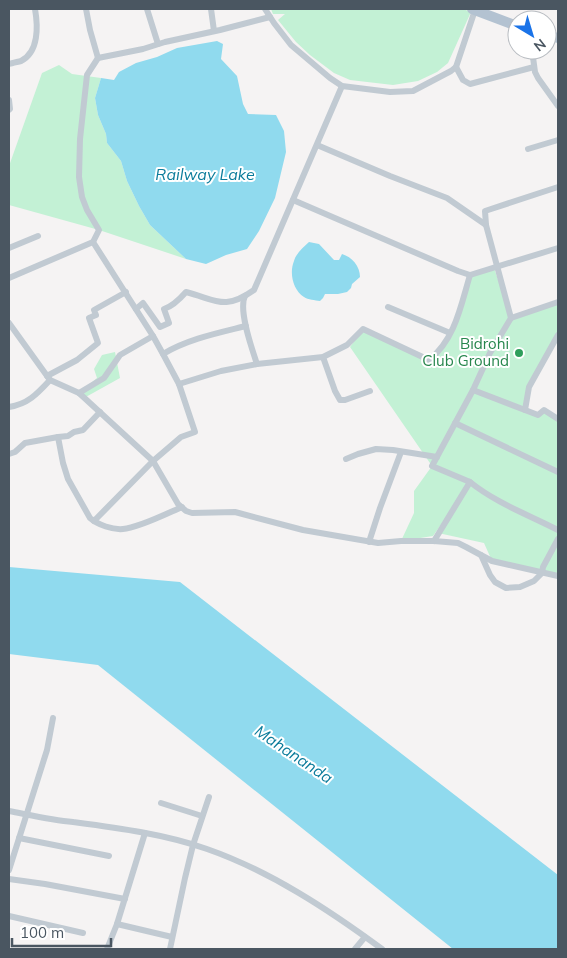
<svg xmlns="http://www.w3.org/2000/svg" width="567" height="958" viewBox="0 0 567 958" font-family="Mulish,sans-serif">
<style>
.green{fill:#c3f1d5}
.water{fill:#90daee}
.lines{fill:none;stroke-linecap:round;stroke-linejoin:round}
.minor{stroke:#c1cad2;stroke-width:6}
.primary{stroke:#b3c2d1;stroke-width:10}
.leisure-dot{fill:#2e9e5b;stroke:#fff;stroke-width:2}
.labels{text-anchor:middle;stroke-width:4;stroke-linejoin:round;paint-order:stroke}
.leisure-label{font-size:15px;fill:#27864d;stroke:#fff;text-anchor:end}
.water-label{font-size:16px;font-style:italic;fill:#0c7c9b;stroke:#fff}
</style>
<rect width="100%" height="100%" fill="#f5f3f3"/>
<g class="green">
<path d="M271,9h192l8,3 -23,51 -11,9 -19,9 -25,4 -43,-5 -16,-7 -24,-18 -14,-13 -18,-22 7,-6h-12z"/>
<path d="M59,65l13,9 29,4 -6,20 3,17 8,19 1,9 14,18 6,20 12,25 11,19 36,34 -87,-29 -90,-25v-39l33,-93z"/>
<path d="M494,268l17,50 47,-14v27l-29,56 -4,22 13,6 6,-5 14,9v157l-66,-15 -8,-18 -46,-10 23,-37 -28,40 -32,5 13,-28v-22l18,-25 -82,-119 13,-18 69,29 22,-31 16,-52z"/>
<path d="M115,352l5,26 -36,20 -5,-5 18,-15 -3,-9 8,-14z"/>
</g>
<g class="water">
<path d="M217,41l6,3 -2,15 16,17 6,28 5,10 28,1 8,16 2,21 -11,46 -16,33 -12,18 -21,6 -20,9 -20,-5 -36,-34 -11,-19 -12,-25 -6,-20 -14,-18 -1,-9 -8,-19 -3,-17 6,-20 13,2 5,-8 17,-9 21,-6 20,-9z"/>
<path d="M309,242l10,2 15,16h5l3,-6c10,3 18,12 18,23l-8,7 -1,4 -4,4 -9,2h-13l-2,4 -3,3c-5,-1 -12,-1 -16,-4 -11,-7 -15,-24 -10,-36 2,-8 10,-14 15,-19z"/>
<path d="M9,567l171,15 378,293v74h-105l-355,-284 -89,-11z"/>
</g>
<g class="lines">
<g class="minor">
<path d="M86,9l4,21 8,28"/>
<path d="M147,9l11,35"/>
<path d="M211,9l3,22"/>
<path d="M265,9l9,14 17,22 39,33 12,8 48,6 23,-1 38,-20 5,-4 19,-57"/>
<path d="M532,50l3,22 3,6 20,28"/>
<path d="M9,64c3,-1 8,-2 12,-3 18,-9 17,-35 14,-52"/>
<path d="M456,67l7,13 7,4 64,-17"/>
<path d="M9,100l1,9 -1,1"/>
<path d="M317,145l73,31 57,22 39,27 25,93 -21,35 -17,37 65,25 6,-5 14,9"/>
<path d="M528,149l30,-9"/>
<path d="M293,200l165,71 12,4 88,-27"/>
<path d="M486,225l-1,-14 73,-24"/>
<path d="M93,242l60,94 10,18 16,30 16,48 -14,5 -28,24 -59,60"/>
<path d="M9,248l29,-12"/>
<path d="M9,278l84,-36 6,-12 -12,-20 -5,-13 -3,-20 1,-38 7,-64 11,-17 45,-9 22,-7 55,-12 50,-13"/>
<path d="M245,296c-7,14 7,53 12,68"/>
<path d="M388,307l62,26"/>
<path d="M136,309l7,-6 17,24 9,-4 -5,-14c9,-3 15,-9 22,-17 31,8 38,19 68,-2l88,-204"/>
<path d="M511,318l47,-16"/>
<path d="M9,323l41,57 29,13 74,68 25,43 8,7 6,2 43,-1 68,18 75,13 23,-2h33l24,2 8,4 26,14 66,15"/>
<path d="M163,354c25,-15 55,-21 83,-28"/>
<path d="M323,357l12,34 5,9h5l25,-9"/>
<path d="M47,376l30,-16 21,-17 -9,-25 7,-3 -2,-5 32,-18"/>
<path d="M179,384l42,-13 36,-7 66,-7 24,-12 16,-16 66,31c26,-20 32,-55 41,-85"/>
<path d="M79,393l25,-15 16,-23 33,-19"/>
<path d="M9,407c19,-3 28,-13 41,-27"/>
<path d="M525,410l4,-23 29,-52"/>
<path d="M100,412l-17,18 -9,2 -6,4 -10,1 5,26 5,16 22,39c8,7 23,12 33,11 15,-1 43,-15 59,-22"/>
<path d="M455,423l103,49"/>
<path d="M9,454l6,-2 10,-9 33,-6"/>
<path d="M346,459l12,-5 18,-5 17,1 44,7"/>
<path d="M470,482c26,21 59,33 88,48"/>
<path d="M434,541l36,-59 -38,-16 41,-76"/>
<path d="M369,542l11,-34 21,-56"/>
<path d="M481,555l9,20 5,7 11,6 14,-1 14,-6 8,-8 1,-6 15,-28"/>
<path d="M161,803l41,13"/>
<path d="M9,811c21,4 42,9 64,11 45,6 91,12 134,27 63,22 122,61 175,100"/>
<path d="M19,838l90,18"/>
<path d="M9,870l38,-120 6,-32"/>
<path d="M9,879l36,5 80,15"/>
<path d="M9,916l74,17"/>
<path d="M117,924l55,13"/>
<path d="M107,949l10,-25 28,-91"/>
<path d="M170,949l15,-71 8,-33 16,-48"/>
<path d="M355,949l10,-12"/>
</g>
<g class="primary">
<path d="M472,9l45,17"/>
<path d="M547,35l11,3"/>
</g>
</g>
<circle class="leisure-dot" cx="519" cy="353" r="5"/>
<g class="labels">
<g class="leisure-label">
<text x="509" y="349">Bidrohi<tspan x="509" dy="17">Club Ground</tspan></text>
</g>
<g class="water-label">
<text x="205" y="180">Railway Lake</text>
<text transform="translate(294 754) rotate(34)" y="6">Mahananda</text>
</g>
</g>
<rect width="567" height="958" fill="none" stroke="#4a5661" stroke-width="20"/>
<g transform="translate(532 35) rotate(142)"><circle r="24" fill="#ffffff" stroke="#b7bbc0"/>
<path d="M0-4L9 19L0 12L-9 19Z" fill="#1a73e8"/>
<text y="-8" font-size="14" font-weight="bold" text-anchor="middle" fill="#4a5661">N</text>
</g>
<path d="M12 938v8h99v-8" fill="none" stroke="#4a5661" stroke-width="2.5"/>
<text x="20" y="938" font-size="15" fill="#4a5661" stroke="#ffffff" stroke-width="4" paint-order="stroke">100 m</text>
</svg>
